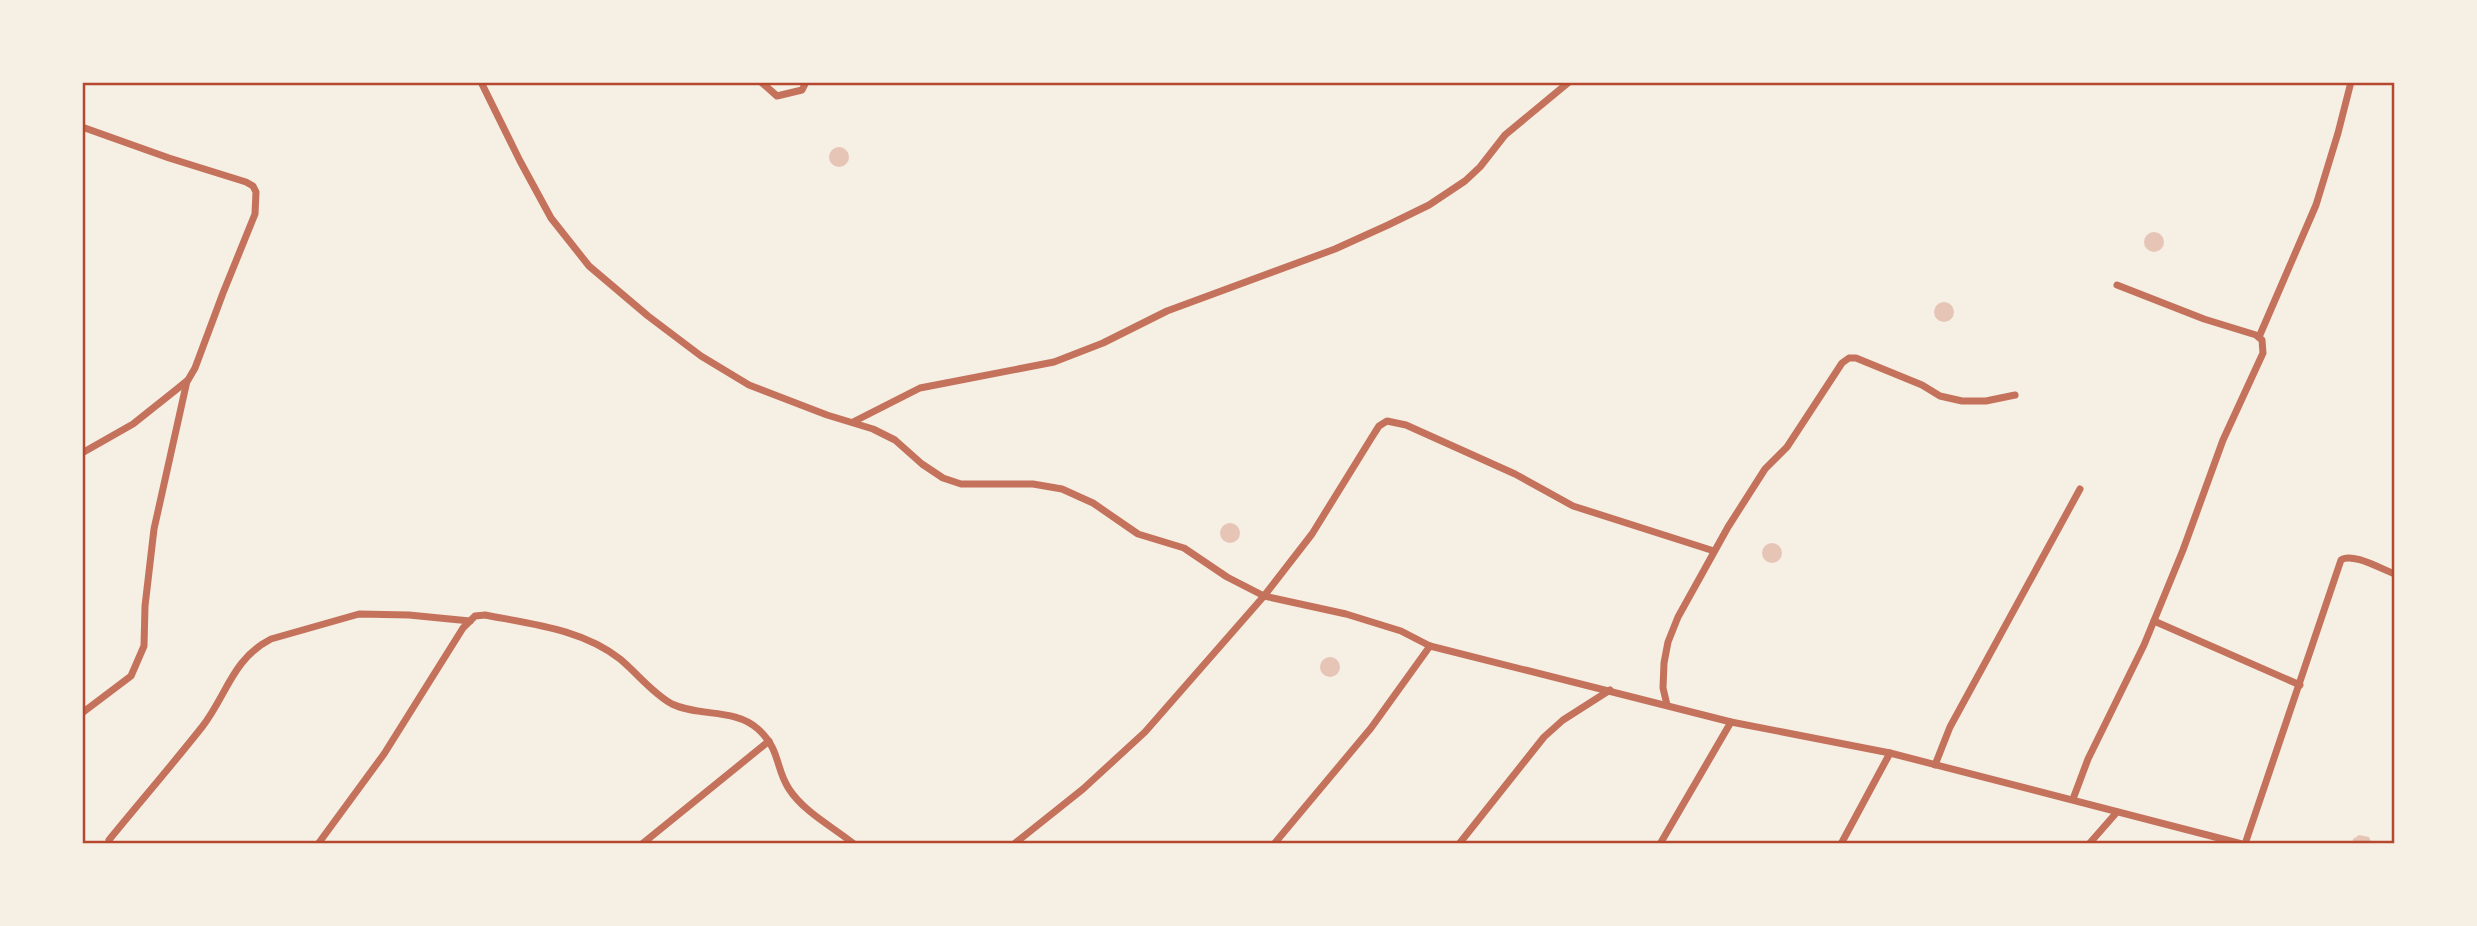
<svg xmlns="http://www.w3.org/2000/svg" width="2477" height="926" viewBox="0 0 2477 926" font-family="'Archivo Narrow',sans-serif">
<style>
.building{fill:#e6c5b7}
.lines{fill:none;stroke-linecap:round;stroke-linejoin:round}
.minor{stroke:#c5725c;stroke-width:7}
.neatline{fill:none;stroke:#b5482f;stroke-width:2.5}
</style>
<rect width="100%" height="100%" fill="#f6efe4"/>
<g class="building">
<circle cx="839" cy="157" r="10"/>
<circle cx="2154" cy="242" r="10"/>
<circle cx="1944" cy="312" r="10"/>
<circle cx="1230" cy="533" r="10"/>
<circle cx="1772" cy="553" r="10"/>
<circle cx="1330" cy="667" r="10"/>
<path d="M2359,835l10,2 3,7h-20l1,-5z"/>
</g>
<g class="lines">
<g class="minor">
<path d="M481,82l39,79 31,57 38,48 59,50 53,40 48,29 78,30 46,14 22,11 27,24 21,14 18,6h72l29,5 31,14 45,31 46,14 43,29 37,19 82,18 55,17 29,15 301,76 159,31 352,91"/>
<path d="M761,82l16,14 25,-6 4,-8"/>
<path d="M82,127l87,31 77,24 7,4 3,6 -1,22 -32,79 -28,75 -7,12 -11,9 -44,35 -51,29"/>
<path d="M2259,337l57,-132 22,-72 13,-51"/>
<path d="M853,422l67,-34 134,-26 49,-19 64,-32 168,-62 53,-24 41,-20 36,-24 15,-14 25,-32 64,-53"/>
<path d="M2154,621l146,64"/>
<path d="M1667,705l-4,-17 1,-25 4,-21 10,-25 50,-90 37,-58 22,-22 55,-84 7,-5h7l66,27 18,11 22,5h24l29,-6"/>
<path d="M82,713l49,-37 13,-30 1,-40 9,-77 33,-148"/>
<path d="M1935,765l15,-38 130,-238"/>
<path d="M2073,799l15,-40 56,-114 39,-95 40,-110 40,-87 -1,-13 -6,-5 -52,-16 -87,-34"/>
<path d="M109,840c31,-38 63,-75 93,-113 25,-32 30,-68 69,-88l88,-25 50,1 61,6"/>
<path d="M318,844l66,-90 79,-126 12,-12 10,-1c46,9 97,14 135,44 17,14 32,34 52,45 27,13 63,4 86,25 23,21 17,39 31,60 15,23 44,38 65,55"/>
<path d="M642,844l127,-103"/>
<path d="M1014,844l69,-55 62,-57 119,-136 48,-62 60,-97 7,-11 8,-5 19,4 109,49 58,32 141,45"/>
<path d="M1274,844l97,-116 59,-82"/>
<path d="M1459,844l85,-107 19,-17 47,-30"/>
<path d="M1660,844l71,-122"/>
<path d="M1841,844l49,-91"/>
<path d="M2089,844l28,-32"/>
<path d="M2245,844l96,-284c11,-8 40,9 54,14"/>
<path d="M2394,844l1,-1"/>
</g>
</g>
<rect width="2477" height="926" fill="none" stroke="#f6efe4" stroke-width="168"/>
<rect x="84" y="84" width="2309" height="758" class="neatline"/>
</svg>
